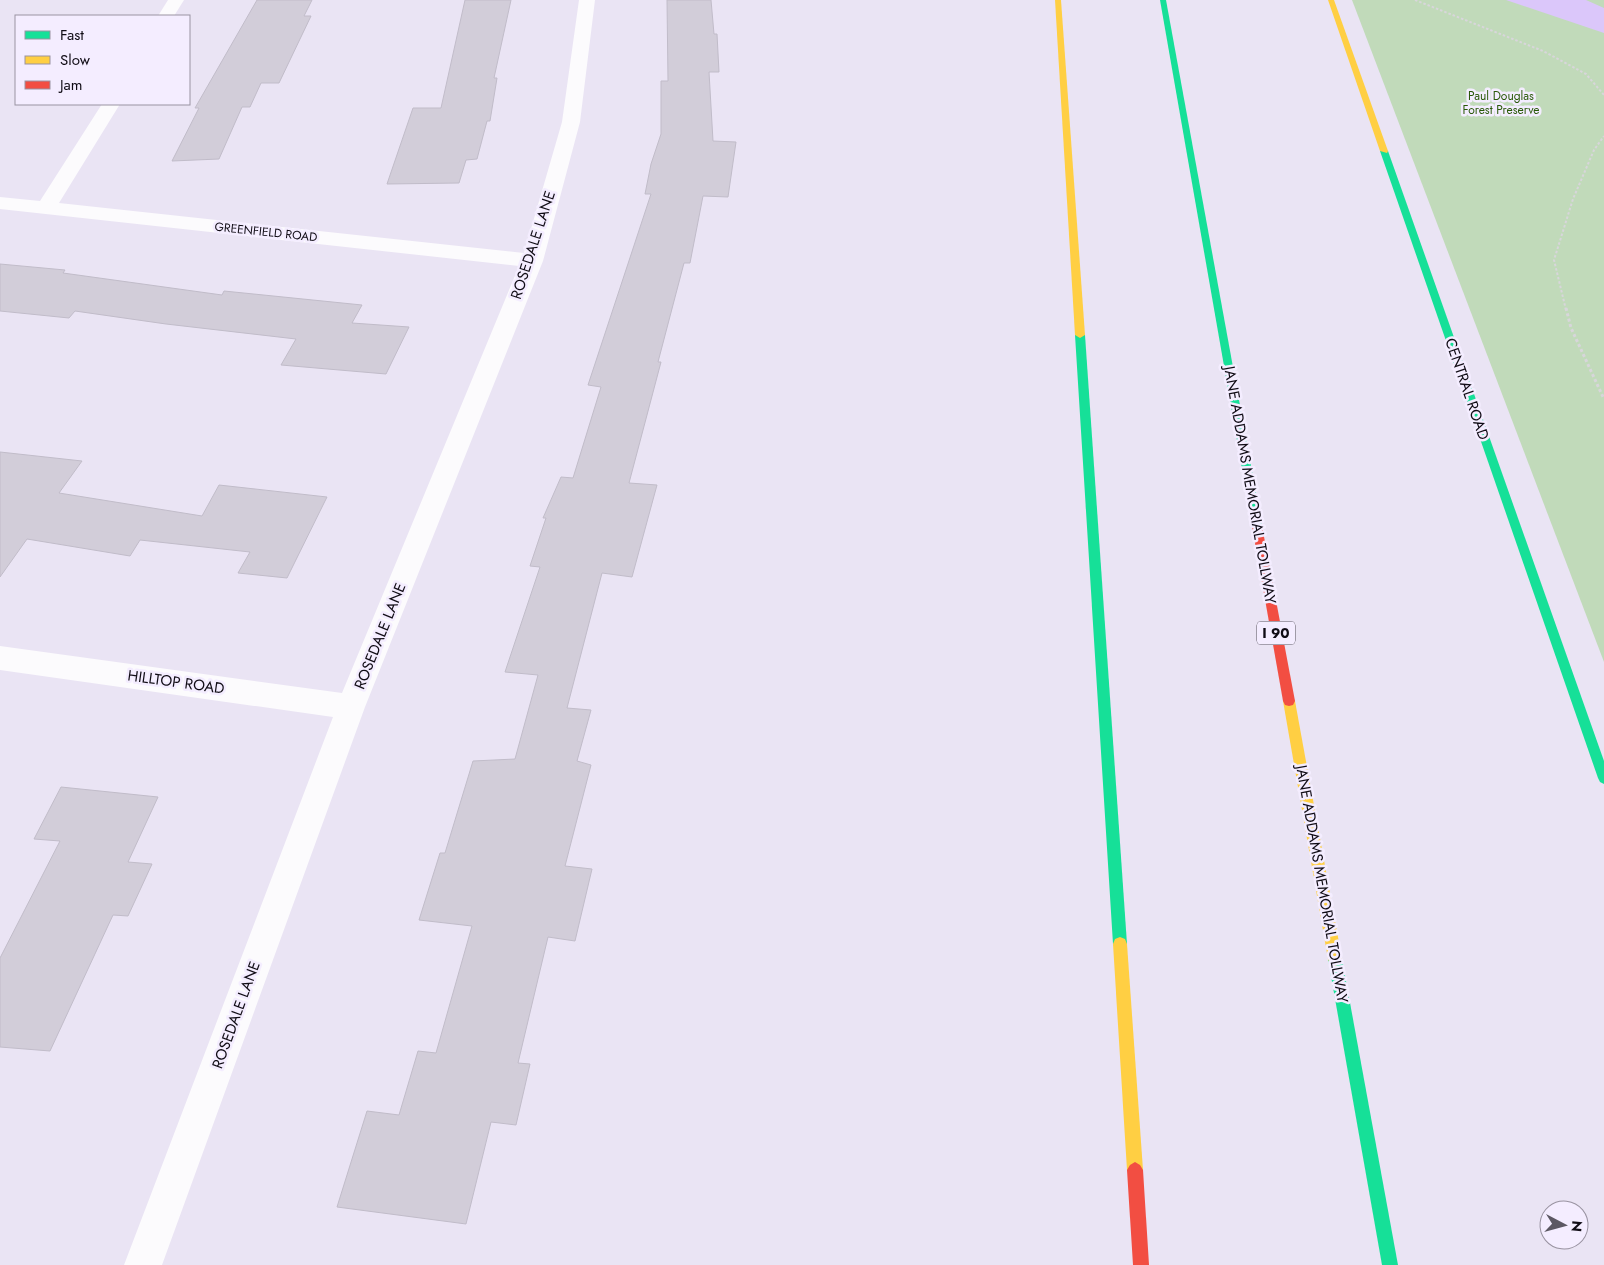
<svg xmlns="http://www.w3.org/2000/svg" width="1604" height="1265" viewBox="0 0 1604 1265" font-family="Jost,sans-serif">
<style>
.green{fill:#c1daba}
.water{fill:#dbc7fa}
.building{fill:#d2cdd9;stroke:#c1bcc9}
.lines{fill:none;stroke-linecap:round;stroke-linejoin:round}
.path-far1{stroke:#d8d6db;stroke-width:2;stroke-dasharray:2.5 2;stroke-linecap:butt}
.path{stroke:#d8d6db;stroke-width:3;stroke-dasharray:3 2.5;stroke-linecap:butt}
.street{fill:#fcfbfd;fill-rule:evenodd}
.fast{fill:#16e098;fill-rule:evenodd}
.slow{fill:#ffcf43;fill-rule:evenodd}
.jam{fill:#f24e42;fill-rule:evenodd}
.labels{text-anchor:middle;stroke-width:5;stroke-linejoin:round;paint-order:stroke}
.far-park-label{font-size:12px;fill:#295908;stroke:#f4edff}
.far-street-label{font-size:12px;fill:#100c15;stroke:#f4edff}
.shield{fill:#f4edff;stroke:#54505b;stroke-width:1}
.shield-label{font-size:14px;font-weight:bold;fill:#100c15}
.street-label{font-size:15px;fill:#100c15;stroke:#f4edff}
</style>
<rect width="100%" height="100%" fill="#eae4f4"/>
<path class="green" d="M1352,0h252v662z"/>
<path class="water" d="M1506,0h80l18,8v25z"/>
<g class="building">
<path d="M257,0h55l-8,16h7l-32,67h-18l-11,24h-8l-23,52 -47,2 27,-53h-4z"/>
<path d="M465,0h46l-17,78h3l-7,43h-3l-10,38 -11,1 -7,23 -72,1 26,-76h28z"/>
<path d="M667,0h44l3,34h3l2,38h-10l4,69 23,1 -8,55 -25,-1 -13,67h-6l-26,99h3l-32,121 28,2 -25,92 -30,-4 -35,135 24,2 -14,51 14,4 -26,101 27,3 -17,72 -27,-4 -30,126 12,1 -14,61 -25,-3 -25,102 -129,-17 30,-96 32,4 19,-64 18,2 36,-127 -53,-6 21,-67h5l28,-92 42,-2 23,-84 -33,-3 35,-105 -10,-1 16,-48h-3l18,-41 12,1 28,-91 -13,-2 63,-191h-6l6,-30 10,-30v-53h7z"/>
<path d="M0,264l65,6 -2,3 159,22 2,-4 138,14 -10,18 57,4 -23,47 -105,-9 15,-26 -130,-15 -91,-13 -6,7 -69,-7z"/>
<path d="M0,452l82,9 -23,32 143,23 17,-31 108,12 -40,81 -49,-5 12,-21 -110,-12 -10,16 -103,-17 -27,38z"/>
<path d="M61,787l97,10 -30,65 24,2 -24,52 -15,-1 -63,136 -50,-4v-89l60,-117 -26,-2z"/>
</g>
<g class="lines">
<g class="path-far1">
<path d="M1415,0l128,51 43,23 18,21"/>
<path d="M1566,310l-12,-50 19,-61 21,-49 10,-14"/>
</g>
<path class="path" d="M1566,308l5,20 33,71"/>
<g class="street">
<path d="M168,0h16l-10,16h-16z"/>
<path d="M579,0h16l-15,122 -37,139 -178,446 -203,558h-38l209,-548 -333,-47v-24l342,47 177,-427 -519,-57v-12l40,4 62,-97h18l-61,99 465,50 38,-131z"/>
</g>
<g class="fast">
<path d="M1160,0h6l96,526 -5,4 -5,-4z"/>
<path d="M1381,149l7,2 216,610v23l-4,-2 -2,-4 -218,-627z"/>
<path d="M1080,332l5,3 42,609 -2,5 -5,2 -5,-2 -2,-5 -38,-609z"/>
<path d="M1335,952l5,2 2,5 56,306h-16l-54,-306 2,-5z"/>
</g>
<g class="slow">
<path d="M1055,0h6l24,335 -5,3 -5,-3z"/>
<path d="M1328,0h6l54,151 -1,2 -7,-2z"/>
<path d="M1289,696l4,1 2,4 47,258 -2,5 -5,2 -5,-2 -2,-5 -45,-258 2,-4z"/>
<path d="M1120,937l5,2 2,5 16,226 -3,5 -5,3 -5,-3 -3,-5 -14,-226 2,-5z"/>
</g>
<g class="jam">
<path d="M1257,522l5,4 33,175 -2,4 -4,1 -4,-1 -2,-4 -31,-175z"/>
<path d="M1135,1162l5,3 3,5 6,95h-16l-6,-95 3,-5z"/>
</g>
</g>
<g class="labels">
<g class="far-park-label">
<text x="1501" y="100">Paul Douglas<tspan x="1501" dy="14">Forest Preserve</tspan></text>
</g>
<g class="far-street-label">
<text transform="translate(266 232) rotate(6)" y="4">GREENFIELD ROAD</text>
</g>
<rect class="shield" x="1257" y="621.5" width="38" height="23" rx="4"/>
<g class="shield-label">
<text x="1276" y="638">I 90</text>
</g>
<g class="street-label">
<text transform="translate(533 245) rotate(-72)" y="5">ROSEDALE LANE</text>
<text transform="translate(1467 389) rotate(71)" y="5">CENTRAL ROAD</text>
<text transform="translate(1250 485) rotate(80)" y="5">JANE ADDAMS MEMORIAL TOLLWAY</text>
<text transform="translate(380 636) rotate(-68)" y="5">ROSEDALE LANE</text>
<text transform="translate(176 682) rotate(8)" y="5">HILLTOP ROAD</text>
<text transform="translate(1322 884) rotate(80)" y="5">JANE ADDAMS MEMORIAL TOLLWAY</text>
<text transform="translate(236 1015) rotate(-70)" y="5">ROSEDALE LANE</text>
</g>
</g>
<rect x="15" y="15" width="175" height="90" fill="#f4edff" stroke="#9993a1"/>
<rect x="25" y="31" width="25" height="8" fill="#16e098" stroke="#9993a1"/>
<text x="60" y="40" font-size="15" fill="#100c15">Fast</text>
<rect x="25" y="56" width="25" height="8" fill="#ffcf43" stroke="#9993a1"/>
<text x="60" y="65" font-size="15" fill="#100c15">Slow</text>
<rect x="25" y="81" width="25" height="8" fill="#f24e42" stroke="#9993a1"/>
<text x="60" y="90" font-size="15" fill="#100c15">Jam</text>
<g transform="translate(1564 1225) rotate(96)"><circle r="24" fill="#f4edff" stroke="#9993a1"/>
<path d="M0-4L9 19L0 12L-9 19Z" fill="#5c5863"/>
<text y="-8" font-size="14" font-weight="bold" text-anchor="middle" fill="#100c15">N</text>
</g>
</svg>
